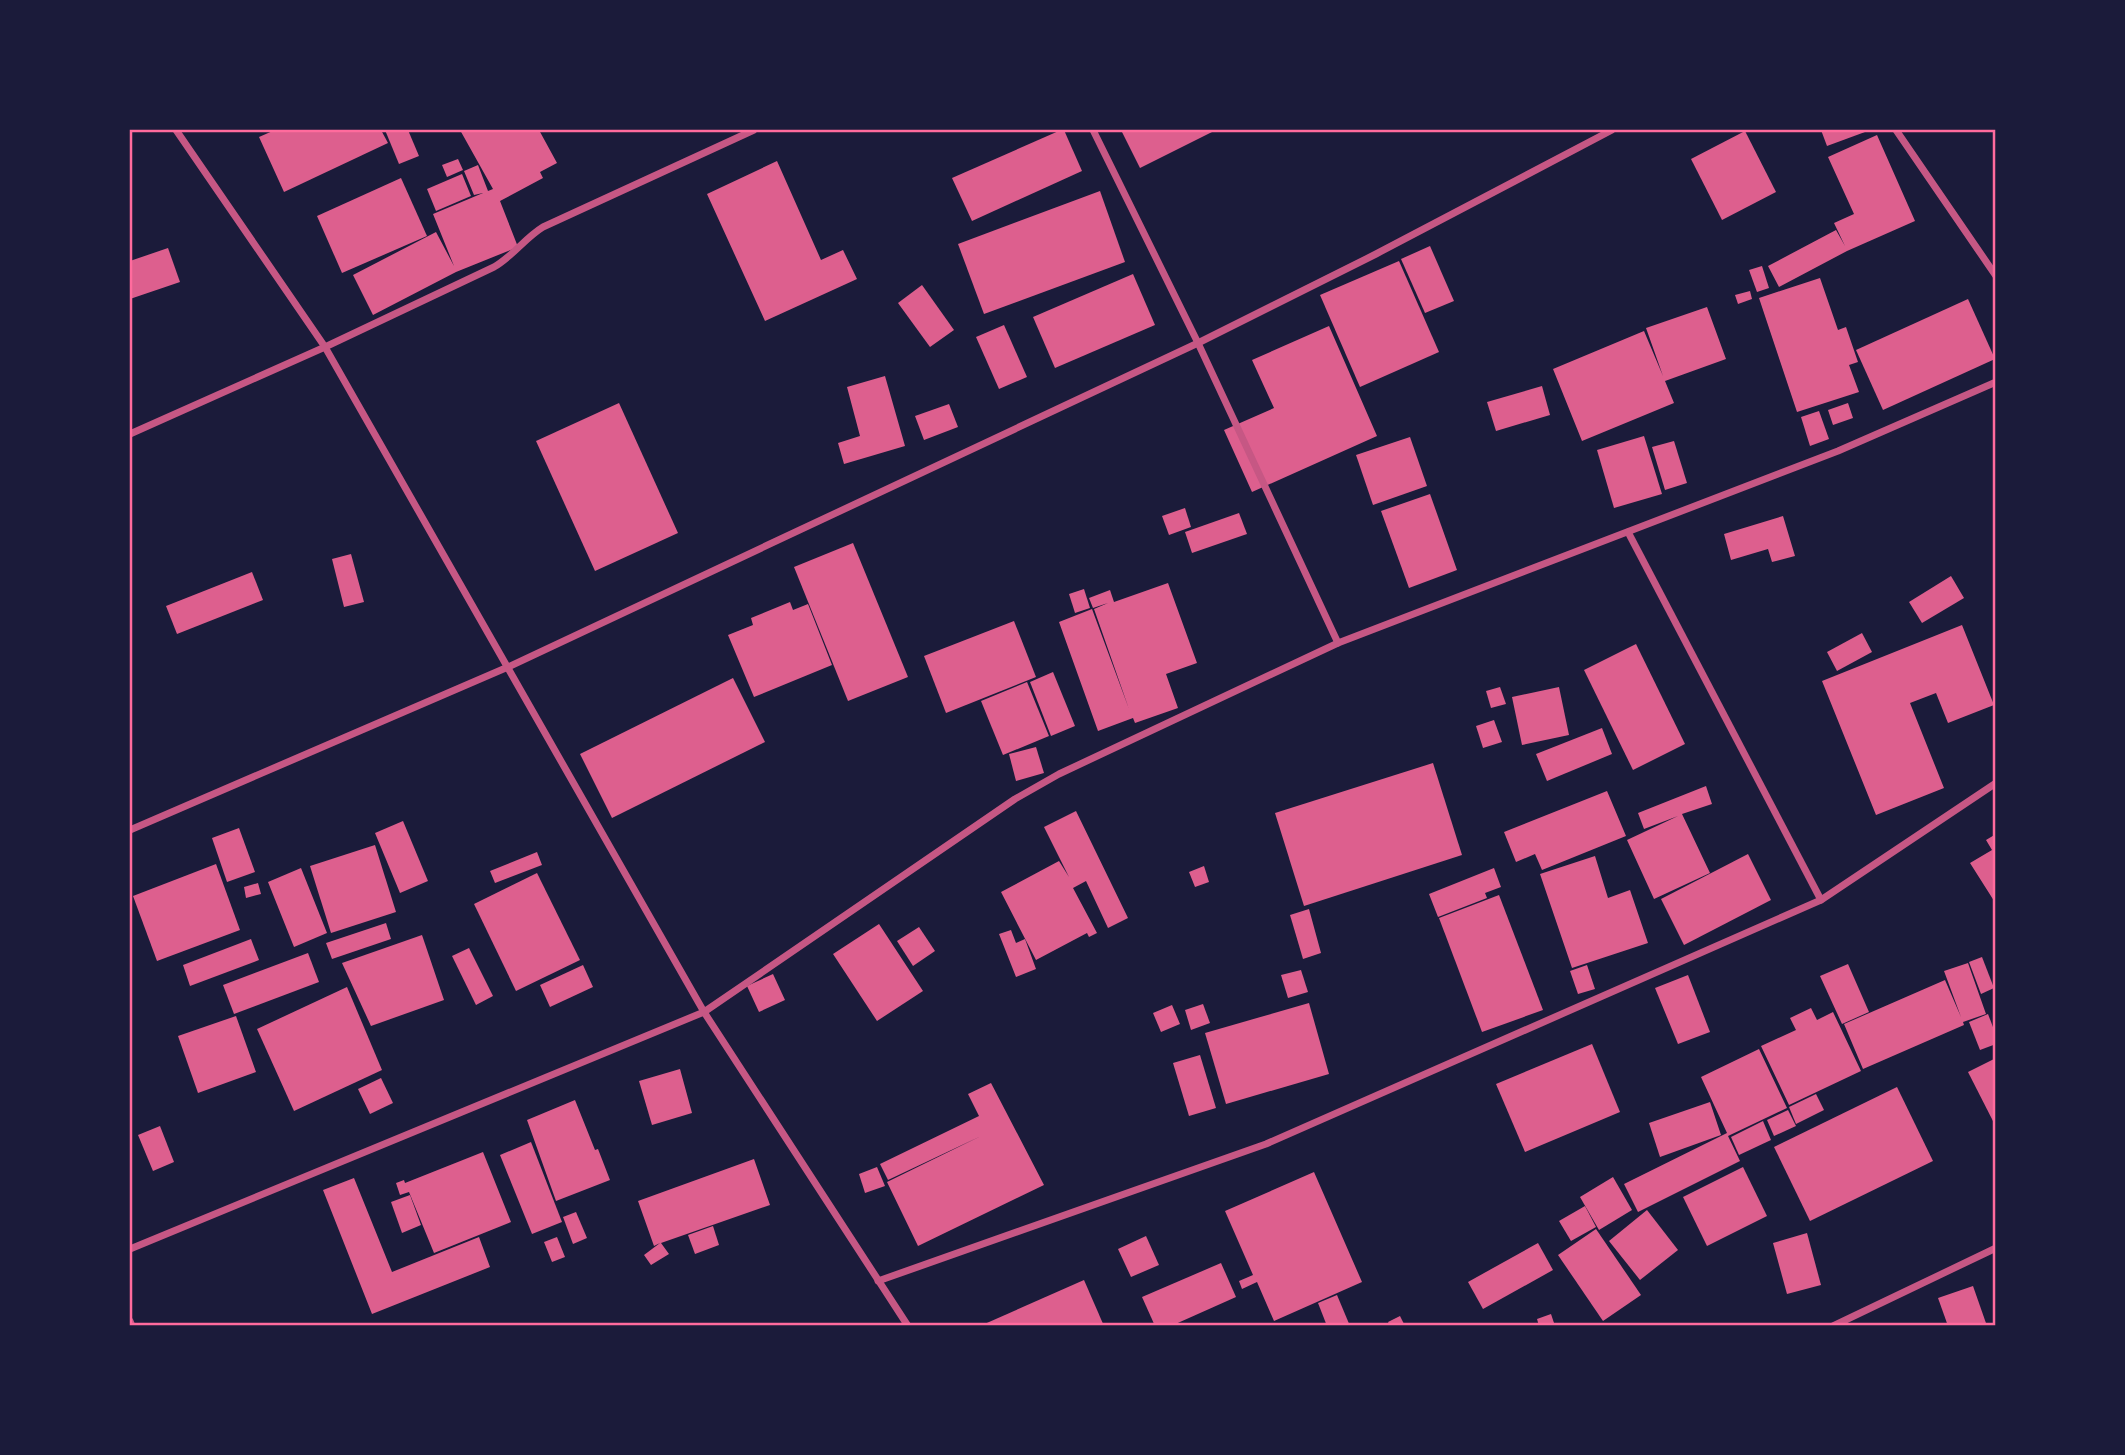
<svg xmlns="http://www.w3.org/2000/svg" width="2125" height="1455" viewBox="0 0 2125 1455" font-family="'Noto Sans',sans-serif">
<style>
.building{fill:#dd5f8e}
.lines{fill:none;stroke-linecap:round;stroke-linejoin:round}
.minor{stroke:#c65784;stroke-width:7}
.neatline{fill:none;stroke:#ff6b9d;stroke-width:2.5}
</style>
<rect width="100%" height="100%" fill="#1b1b3a"/>
<g class="building">
<path d="M275,130h106l7,13 -104,49 -25,-55z"/>
<path d="M385,130h23l11,26 -20,8z"/>
<path d="M460,130h79l18,33 -17,9 3,6 -43,23 18,46 -62,25 -83,43 -20,-40 83,-43 18,34 -21,-52 50,-21 -9,2 -10,-24 14,-6 10,26 5,-2z"/>
<path d="M1061,130h3l18,41 -110,50 -20,-43z"/>
<path d="M1121,130h89l2,2 -72,36z"/>
<path d="M1821,130h43l1,2 -38,14z"/>
<path d="M1745,131l31,61 -54,28 -31,-61z"/>
<path d="M1877,135l38,86 -68,30 -68,36 -11,-21 68,-36 9,16 -11,-23 20,-9 -26,-57z"/>
<path d="M458,159l5,11 -16,7 -5,-12z"/>
<path d="M777,161l44,99 22,-10 14,29 -92,42 -58,-127z"/>
<path d="M462,174l9,22 -35,15 -9,-22z"/>
<path d="M401,178l26,58 -85,37 -25,-57z"/>
<path d="M1100,191l25,71 -141,52 -26,-70z"/>
<path d="M1430,246l24,55 -29,12 -24,-54z"/>
<path d="M168,248l12,34 -50,17v-38z"/>
<path d="M1399,261l40,91 -79,35 -40,-92z"/>
<path d="M1762,266l7,22 -12,4 -8,-22z"/>
<path d="M1133,274l22,51 -100,43 -22,-51z"/>
<path d="M1820,278l18,52 8,-3 12,35 -9,3 10,27 -62,20 -38,-114z"/>
<path d="M922,285l32,45 -24,17 -32,-44z"/>
<path d="M1750,291l2,8 -14,5 -3,-9z"/>
<path d="M1968,299l27,60 -112,51 -27,-60z"/>
<path d="M1707,307l19,52 -61,22 9,22 -92,38 -29,-72 91,-38 19,45 -17,-48z"/>
<path d="M1004,325l23,52 -28,12 -23,-52z"/>
<path d="M1329,326l48,110 -125,56 -28,-62 50,-22 -22,-48z"/>
<path d="M885,376l20,70 -61,18 -6,-21 22,-7 -13,-49z"/>
<path d="M1542,386l8,29 -54,16 -9,-29z"/>
<path d="M619,403l59,130 -83,38 -59,-130z"/>
<path d="M1848,403l5,15 -20,7 -5,-15z"/>
<path d="M949,404l9,23 -34,13 -9,-24z"/>
<path d="M1819,411l10,28 -19,7 -9,-29z"/>
<path d="M1644,436l18,58 -48,14 -17,-58z"/>
<path d="M1410,437l17,49 -54,19 -17,-50z"/>
<path d="M1674,441l13,42 -22,7 -13,-43z"/>
<path d="M1430,494l27,76 -48,18 -28,-77z"/>
<path d="M1185,508l6,19 -22,8 -7,-19z"/>
<path d="M1239,513l8,21 -55,19 -7,-21z"/>
<path d="M1783,516l12,40 -23,6 -4,-13 -37,11 -7,-26z"/>
<path d="M853,543l55,134 -60,24 -54,-134z"/>
<path d="M351,554l13,48 -20,5 -12,-48z"/>
<path d="M252,572l11,28 -86,34 -11,-28z"/>
<path d="M1951,576l13,22 -42,25 -13,-21z"/>
<path d="M1168,583l29,80 -31,11 12,34 -43,15 -2,-5 -35,13 -39,-109 33,-13 37,100 -35,-100 14,-6 -15,5 -4,-10 21,-8 4,12z"/>
<path d="M1084,589l6,19 -15,5 -6,-19z"/>
<path d="M790,602l3,8 15,-6 24,61 -78,32 -26,-62 25,-10 -2,-7z"/>
<path d="M1014,621l22,56 -90,36 -22,-57z"/>
<path d="M1962,625l32,80 -46,18 -12,-30 -26,10 34,85 -68,27 -54,-134z"/>
<path d="M1862,633l10,19 -35,19 -10,-19z"/>
<path d="M1636,644l49,100 -52,26 -49,-100z"/>
<path d="M1053,672l22,54 -24,10 -21,-54z"/>
<path d="M733,678l32,64 -153,76 -32,-64z"/>
<path d="M1027,682l22,54 -46,19 -22,-54z"/>
<path d="M1500,687l6,17 -15,4 -5,-17z"/>
<path d="M1559,687l10,48 -47,10 -10,-48z"/>
<path d="M1494,720l8,22 -19,6 -7,-22z"/>
<path d="M1602,728l10,26 -65,27 -11,-27z"/>
<path d="M1036,747l8,26 -28,8 -7,-27z"/>
<path d="M1433,763l29,92 -158,51 -29,-93z"/>
<path d="M1706,786l6,18 -30,10 28,59 -56,26 -27,-59 51,-24 -34,13 -6,-16z"/>
<path d="M1607,791l19,45 -84,34 -7,-16 -19,8 -12,-30z"/>
<path d="M1076,811l52,107 -20,10 -22,-47 -13,7 24,45 -8,4 -2,-4 -51,27 -35,-68 58,-31 10,16 -25,-50z"/>
<path d="M403,821l25,60 -28,12 -25,-60z"/>
<path d="M239,828l16,44 -28,10 -15,-44z"/>
<path d="M1996,834v70l-26,-41 22,-13 -6,-10z"/>
<path d="M375,845l21,67 -65,21 -21,-67z"/>
<path d="M537,852l5,13 -47,18 -5,-12z"/>
<path d="M1748,854l23,46 -87,45 -23,-46z"/>
<path d="M1595,856l13,42 22,-8 18,53 -76,25 -32,-94z"/>
<path d="M216,864l24,66 -83,31 -24,-65z"/>
<path d="M1204,866l5,16 -14,5 -6,-15z"/>
<path d="M301,868l26,65 -33,14 -26,-65z"/>
<path d="M1494,868l7,19 -16,6 2,5 -49,19 -9,-23z"/>
<path d="M537,873l43,87 -64,31 -42,-87z"/>
<path d="M258,883l3,11 -15,4 -2,-11z"/>
<path d="M1499,895l44,115 -61,22 -43,-114z"/>
<path d="M1309,909l12,44 -18,6 -13,-44z"/>
<path d="M386,923l5,16 -59,20 -6,-16z"/>
<path d="M879,924l44,67 -46,30 -44,-67z"/>
<path d="M919,927l16,24 -22,15 -16,-25z"/>
<path d="M1011,930l5,13 9,-4 11,30 -20,8 -17,-43z"/>
<path d="M422,935l22,65 -73,26 -29,-63z"/>
<path d="M251,939l8,21 -69,26 -7,-21z"/>
<path d="M469,948l24,48 -17,9 -24,-49z"/>
<path d="M308,953l11,29 -85,32 -11,-29z"/>
<path d="M1982,957l12,31 -13,6 -12,-32z"/>
<path d="M1968,963l18,51 -23,8 1,3 -101,44 -19,-45 101,-44 16,37 -17,-46z"/>
<path d="M1848,964l21,48 -27,12 -22,-48z"/>
<path d="M583,965l10,22 -43,20 -10,-22z"/>
<path d="M1587,965l8,24 -17,5 -8,-23z"/>
<path d="M1301,970l7,22 -20,6 -7,-23z"/>
<path d="M773,974l12,26 -26,12 -12,-26z"/>
<path d="M1688,975l22,57 -32,12 -23,-56z"/>
<path d="M347,987l35,83 -88,41 -37,-82z"/>
<path d="M1309,1003l20,71 -103,30 -21,-71z"/>
<path d="M1203,1004l7,19 -19,7 -6,-20z"/>
<path d="M1172,1005l8,19 -19,8 -8,-19z"/>
<path d="M1811,1008l6,12 16,-8 28,59 -72,34 -28,-59 35,-16 -6,-12z"/>
<path d="M1988,1014l8,21v9l-16,6 -11,-28z"/>
<path d="M236,1016l20,56 -58,21 -20,-57z"/>
<path d="M1592,1044l28,68 -95,40 -29,-68z"/>
<path d="M1759,1049l28,59 -59,28 12,25 -102,51 -14,-28 103,-51 -26,-56z"/>
<path d="M1200,1055l16,53 -27,8 -16,-53z"/>
<path d="M1996,1058v69l-28,-55z"/>
<path d="M680,1069l12,44 -40,12 -13,-44z"/>
<path d="M381,1078l12,25 -23,11 -12,-25z"/>
<path d="M991,1083l53,102 -126,61 -31,-64 94,-46 -93,44 -8,-16 99,-48 -11,-22z"/>
<path d="M1897,1087l36,74 -123,60 -36,-74z"/>
<path d="M1816,1094l8,16 -28,14 -7,-17z"/>
<path d="M575,1100l20,50 3,-1 12,31 -54,21 -29,-81z"/>
<path d="M1710,1102l11,33 -61,22 -11,-34z"/>
<path d="M1788,1110l8,16 -22,10 -7,-16z"/>
<path d="M1763,1121l8,19 -32,15 -8,-18z"/>
<path d="M160,1126l14,36 -21,9 -15,-36z"/>
<path d="M531,1142l31,80 -30,12 -32,-79z"/>
<path d="M483,1152l28,70 -77,31 -25,-61 -9,3 -4,-12 8,-3 1,3z"/>
<path d="M754,1159l16,46 -109,38 8,11 -18,11 -7,-10 16,-12 -6,3 -16,-45z"/>
<path d="M877,1167l8,19 -20,7 -6,-19z"/>
<path d="M1743,1167l24,49 -60,30 -24,-49z"/>
<path d="M1314,1172l48,110 -88,39 -17,-39 -15,7 -3,-8 14,-6 -28,-64z"/>
<path d="M1613,1177l19,33 -33,20 -19,-33z"/>
<path d="M354,1178l38,94 87,-35 11,30 -118,47 -49,-124z"/>
<path d="M410,1195l11,30 -19,8 -11,-31z"/>
<path d="M1585,1206l11,21 -25,14 -12,-20z"/>
<path d="M1647,1210l31,40 -38,30 -31,-39z"/>
<path d="M576,1212l11,26 -14,6 -10,-27z"/>
<path d="M713,1226l6,19 -24,9 -7,-19z"/>
<path d="M1596,1229l45,66 -38,26 -45,-66z"/>
<path d="M1807,1233l14,52 -34,9 -14,-51z"/>
<path d="M1146,1236l13,29 -28,12 -13,-28z"/>
<path d="M557,1237l8,20 -13,5 -8,-20z"/>
<path d="M1538,1243l15,27 -70,39 -15,-27z"/>
<path d="M1221,1263l15,34 -65,29h-16l-13,-29z"/>
<path d="M1084,1280l20,46h-124z"/>
<path d="M1973,1286l14,40h-39l-10,-28z"/>
<path d="M1337,1295l13,31h-23l-9,-23z"/>
<path d="M1551,1314l4,12h-16l-2,-7z"/>
<path d="M1400,1316l5,10h-15l-2,-4z"/>
</g>
<g class="lines">
<g class="minor">
<path d="M176,130l149,217 379,665 204,314"/>
<path d="M1093,130l105,213 140,300"/>
<path d="M1896,130l100,146"/>
<path d="M130,434l195,-87 169,-80c19,-11 31,-29 49,-40l211,-97"/>
<path d="M1628,532l193,368"/>
<path d="M130,830l378,-163 690,-324 178,-89 236,-124"/>
<path d="M130,1249l574,-237 311,-213 44,-25 279,-131 500,-192 158,-69"/>
<path d="M878,1281l388,-137 555,-244 175,-117"/>
<path d="M130,1321l2,5"/>
<path d="M1833,1326l163,-78"/>
</g>
</g>
<rect width="2125" height="1455" fill="none" stroke="#1b1b3a" stroke-width="262"/>
<rect x="131" y="131" width="1863" height="1193" class="neatline"/>
</svg>
